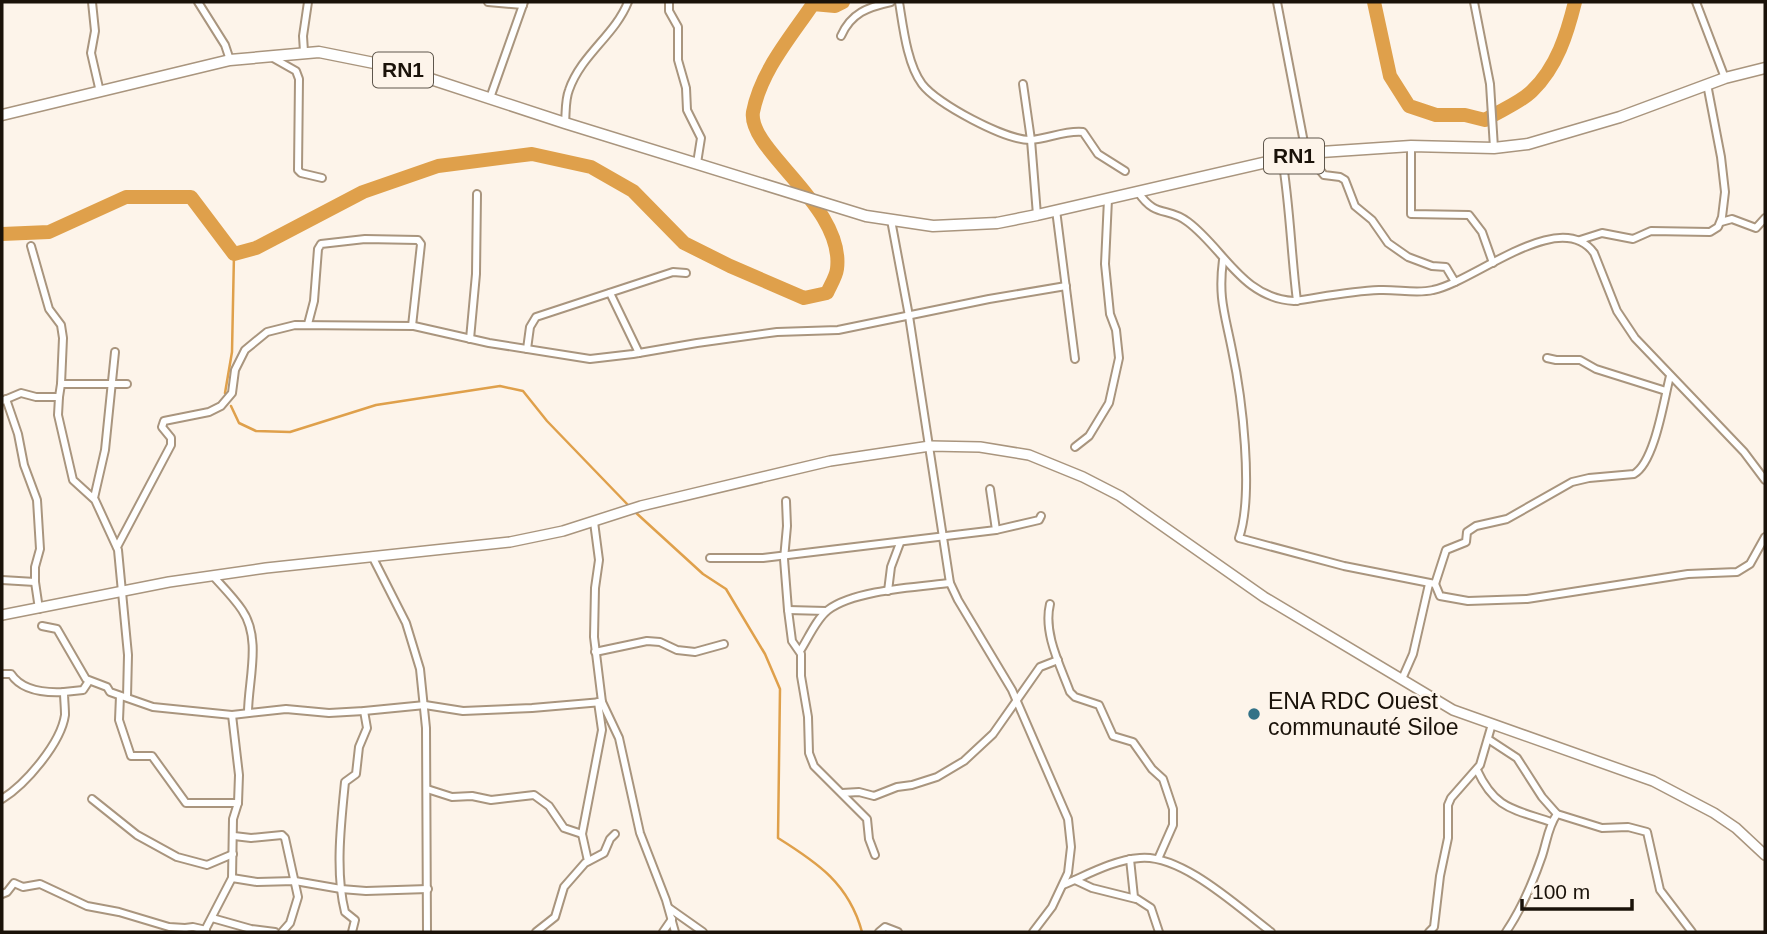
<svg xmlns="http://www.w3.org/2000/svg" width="1767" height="934" viewBox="0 0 1767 934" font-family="Helvetica,sans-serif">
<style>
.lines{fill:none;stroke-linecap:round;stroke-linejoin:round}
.stream{stroke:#dfa04b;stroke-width:2.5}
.river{stroke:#dfa04b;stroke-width:14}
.minor-casing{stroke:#a9957e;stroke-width:10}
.secondary-casing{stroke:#a9957e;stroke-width:12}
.trunk-casing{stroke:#a9957e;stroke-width:13}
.minor{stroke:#fff;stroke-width:6}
.secondary{stroke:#fff;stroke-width:9}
.trunk{stroke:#fff;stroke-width:10}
.poi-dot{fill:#337287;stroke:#fdf4ea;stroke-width:2.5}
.labels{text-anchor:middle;stroke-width:5;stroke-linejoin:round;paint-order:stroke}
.shield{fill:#fdf4ea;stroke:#5e564c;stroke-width:2}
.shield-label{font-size:21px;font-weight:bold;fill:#1a1209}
.poi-label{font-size:23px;fill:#1a1209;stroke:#fdf4ea;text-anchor:start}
</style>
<rect width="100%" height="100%" fill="#fdf4ea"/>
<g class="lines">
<g class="stream">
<path d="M225,393l7,-41 2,-98"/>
<path d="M231,406l8,17 17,8 34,1 86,-27 124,-19 23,5 24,30 82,85"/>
<path d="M634,511l69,63 23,15 39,65 15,35 -2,149c40,25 71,46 84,94"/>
</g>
<g class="river">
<path d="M1374,2l16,74 19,30 27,9h29l20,5c14,-9 35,-17 47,-29 25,-24 35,-57 43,-89"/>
<path d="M2,234l47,-2 77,-35h65l43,57 22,-6 107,-56 75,-26 94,-12 59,13 42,24 51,52 46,23 74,32 23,-5c3,-7 9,-16 10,-24 8,-63 -90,-119 -84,-157 8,-41 37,-74 60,-108l22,2 8,-4"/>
</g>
<defs>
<g id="minor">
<path d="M92,2l3,29 -4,22 9,39"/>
<path d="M198,2l27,43 5,15"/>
<path d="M488,2l35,3"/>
<path d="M669,2v9l9,16v33l8,28 1,22 14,28 -4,25"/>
<path d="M899,2c4,24 8,62 23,82 15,20 83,56 108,56 18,-1 35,-10 53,-8l15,22 27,17"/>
<path d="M1277,2l29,151 18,22 16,2 5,3 10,26 17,14 16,23 20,14 24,9 14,1 9,15"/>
<path d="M1474,2l16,82 4,64"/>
<path d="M1696,2l29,76"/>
<path d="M841,36c10,-23 27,-29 50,-34"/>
<path d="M304,52l-1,-16 5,-34"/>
<path d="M273,58l23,13 3,8 -1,91 3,3 21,5"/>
<path d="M1023,84l8,56 6,75"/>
<path d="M490,98l34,-96"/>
<path d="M565,123c1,-11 0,-23 4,-33 12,-35 46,-55 59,-88"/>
<path d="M1411,146v68l58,1 13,17 11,31"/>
<path d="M1282,158c8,48 9,95 15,143"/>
<path d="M1138,192c18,27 29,14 50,30 36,27 54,76 106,79 28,-4 57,-10 85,-11 18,-1 37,4 54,0 41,-8 127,-84 161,-37l23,58 18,27 109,114 21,28"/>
<path d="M1056,210l19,149"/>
<path d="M891,220l18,96 41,267 8,17 54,90 56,129 3,28 -3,26 -16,34 -19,25"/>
<path d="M1721,222l11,-3 24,9 9,-10"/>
<path d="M1580,240l22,-7 31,6 18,-8 59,1 8,-5 4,-10 3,-25 -4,-35 -14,-73"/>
<path d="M31,246l18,63 12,16 2,13 -2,46"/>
<path d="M1223,260c-5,38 2,54 9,90 10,47 22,144 7,188l105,28 91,18 5,12 28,5 59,-2 161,-25 49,-2 13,-8 15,-27"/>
<path d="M610,293l29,60"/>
<path d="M308,324l6,-23 4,-52 3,-5 44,-5 53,1 3,4 -9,82"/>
<path d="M470,339l6,-65 1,-80"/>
<path d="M527,349l3,-22 6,-10 137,-45 13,1"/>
<path d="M1547,358l9,2h24l16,9 70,22"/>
<path d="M59,397l-1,18 15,65 22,20 23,50 10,105 -1,42"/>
<path d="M6,399l12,35 6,31 13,35 3,49 -5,18v15l4,27"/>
<path d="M2,401l19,-8 15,4h23l2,-13h66"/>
<path d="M1075,447l14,-11 20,-33 10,-45 -3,-28 -6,-16 -5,-50 3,-65"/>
<path d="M94,498l11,-48 10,-98"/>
<path d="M786,501l1,25 -3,33 4,51 4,31 9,13v22l7,41 1,36 5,13 53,53 2,20 6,16"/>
<path d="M594,522l5,38 -4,28 -1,49 8,65 17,36 21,95 26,67 9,32"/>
<path d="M996,530l43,-10 2,-4"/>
<path d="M117,547l54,-102v-7l-9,-11 2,-6 45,-9 12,-6 11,-13 3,-23 10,-20 22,-18 28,-7 119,1 75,17 101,16 43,-5 64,-11 80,-11 61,-2 151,-31 77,-13"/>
<path d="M372,556l34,67 14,46 6,59 1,204"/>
<path d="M710,558h53l233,-28 -6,-41"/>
<path d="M213,576c10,11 21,22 29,34 20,29 6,71 6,103"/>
<path d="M2,580l33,2"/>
<path d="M1435,584l11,-34 20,-8 1,-10 9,-6 31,-7 65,-37 17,-4 45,-4c21,-12 30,-75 36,-98"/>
<path d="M888,591l3,-24 9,-24"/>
<path d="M1050,604c-7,29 10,61 20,88l5,5 24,8 14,31 20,6 19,27 11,10 10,30v16l-15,34"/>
<path d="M788,610l38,1"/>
<path d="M42,626l15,3 29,50 21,8 3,5 43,15 79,8 54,-6 43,4 35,-2 61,-6 38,6 69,-3 70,-6"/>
<path d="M800,651c8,-12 16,-32 28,-41 26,-20 89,-23 122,-27"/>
<path d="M595,652l52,-11 13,1 17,8 18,2 29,-8"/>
<path d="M2,674h9c11,17 34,19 53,18"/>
<path d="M1402,679l11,-25 16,-70"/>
<path d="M120,696l-1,24 12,36h21l34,47h52"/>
<path d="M1488,739l29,19 25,39 15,17 45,14 26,-1 19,5 13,58 32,42"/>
<path d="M1477,770c18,39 36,39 74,52"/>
<path d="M427,789l25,8 20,-1 19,4 43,-5 15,11 15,22 18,6"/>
<path d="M842,793l17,-1 15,4 23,-9 15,-2 25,-8 27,-16 29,-27 47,-67 18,-7"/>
<path d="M2,799c24,-15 59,-56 63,-84 0,-8 -1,-16 -1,-23l19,-2 6,-9"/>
<path d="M92,799l45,36 40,22 30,8 26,-11"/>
<path d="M234,836l17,2 31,-3 3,3 13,59 -8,26 -8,9"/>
<path d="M1130,859l4,38 17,11 8,24"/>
<path d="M588,861l-6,-27 20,-104 -4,-28"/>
<path d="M232,878l25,4 38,-1 46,8 25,2 62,-2"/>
<path d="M1075,880l17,8 44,11"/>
<path d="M1063,885c24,-10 50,-25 77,-27 42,-4 99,50 131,74"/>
<path d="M2,894l5,-2 7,-9 9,4 17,-3 47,22 32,6 50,15 16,1 -1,4"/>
<path d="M669,908l34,24"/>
<path d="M212,918l39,11 24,3"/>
<path d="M185,928l8,-1 13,3"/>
<path d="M204,932l28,-54 1,-59 5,-16 1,-28 -7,-60"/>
<path d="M352,932l3,-12 -10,-8c-10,-39 -4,-90 0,-130l11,-8 3,-27 8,-19 -3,-17"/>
<path d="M536,932l19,-15 9,-30 21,-24 19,-10 6,-14 5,-5"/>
<path d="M663,932l9,-13"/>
<path d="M879,932l6,-5 13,5"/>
<path d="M1429,932l5,-5 6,-51 8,-38v-33l3,-7 29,-33 12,-41"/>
<path d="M1506,932c15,-22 27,-50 36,-76 5,-15 6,-29 15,-42"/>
</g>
<path id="secondary" d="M2,615l167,-33 97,-14 244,-26 53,-11 78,-25 189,-45 100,-15 50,1 49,8 54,22 37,19 144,101 189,113 200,71 61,32 22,15 29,27"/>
<path id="trunk" d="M2,115l228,-55 89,-8 75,15 171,56 301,93 67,10 64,-3 40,-8 269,-62 105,-7 83,2 34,-4 92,-27 105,-39 40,-10"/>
</defs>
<use href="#minor" class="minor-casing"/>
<use href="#secondary" class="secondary-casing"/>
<use href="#trunk" class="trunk-casing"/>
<use href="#minor" class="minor"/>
<use href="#secondary" class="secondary"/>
<use href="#trunk" class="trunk"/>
</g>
<circle class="poi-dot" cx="1254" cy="714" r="7"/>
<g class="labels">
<g class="shield">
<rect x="373" y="52.5" width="60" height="35" rx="5"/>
<rect x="1264" y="138.5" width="60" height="35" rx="5"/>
</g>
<g class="shield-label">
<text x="403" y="77">RN1</text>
<text x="1294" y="163">RN1</text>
</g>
<g class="poi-label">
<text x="1268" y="709">ENA RDC Ouest<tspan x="1268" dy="26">communauté Siloe</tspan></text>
</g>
</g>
<rect width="1767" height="934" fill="none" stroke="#1a1209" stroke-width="7"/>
<path d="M1522 899v10h110v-10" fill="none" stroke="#1a1209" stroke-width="3.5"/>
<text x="1532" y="899" font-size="21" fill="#1a1209" stroke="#fdf4ea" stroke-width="5" paint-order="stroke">100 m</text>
</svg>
